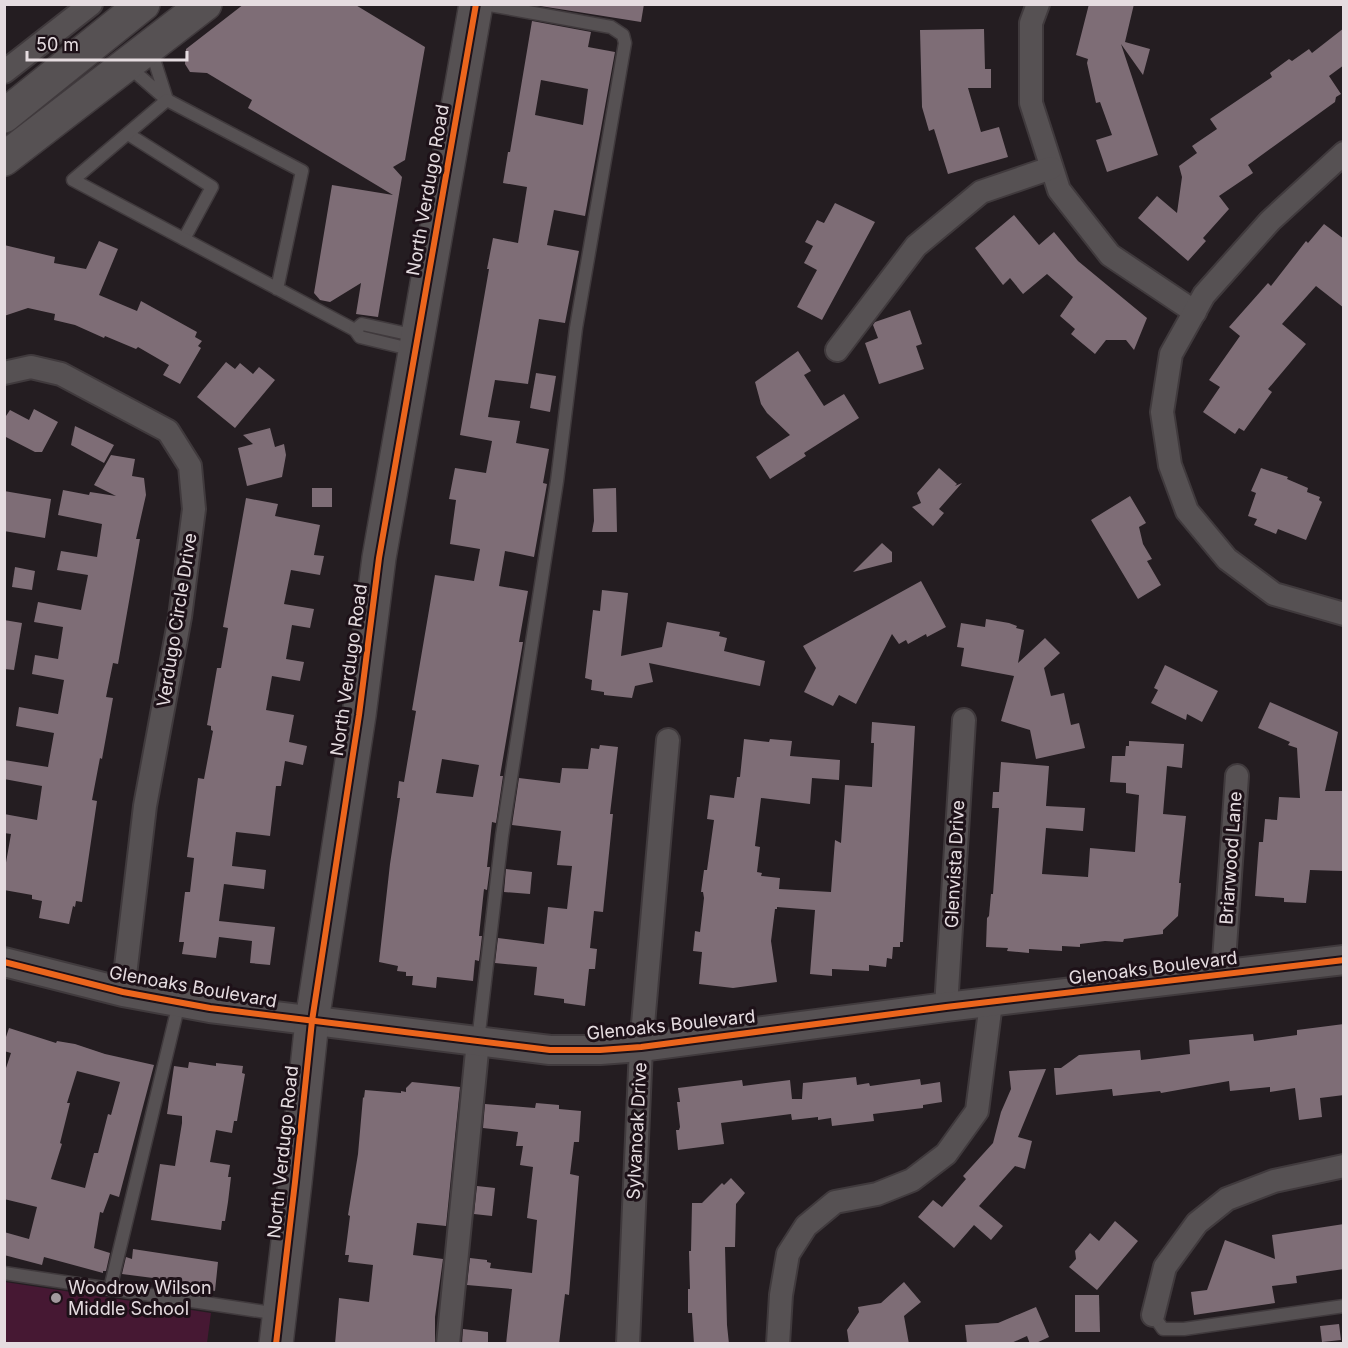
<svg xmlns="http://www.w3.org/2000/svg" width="1348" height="1348" viewBox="0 0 1348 1348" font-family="Inter,sans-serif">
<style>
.green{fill:#461833}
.building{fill:#7e6d76;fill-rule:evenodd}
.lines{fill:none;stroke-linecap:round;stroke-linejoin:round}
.service-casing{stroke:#403a3d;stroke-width:15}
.minor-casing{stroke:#403a3d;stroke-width:26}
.tertiary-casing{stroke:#403a3d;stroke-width:32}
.secondary-casing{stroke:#403a3d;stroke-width:36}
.service{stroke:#565153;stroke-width:12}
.minor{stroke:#565153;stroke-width:22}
.tertiary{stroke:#565153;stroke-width:28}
.secondary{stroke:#565153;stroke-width:33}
.cycleway-casing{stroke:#1d1118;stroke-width:10}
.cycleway{stroke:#eb651d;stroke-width:6}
.poi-dot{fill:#a1999d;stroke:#1d1118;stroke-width:2}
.labels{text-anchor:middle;stroke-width:6;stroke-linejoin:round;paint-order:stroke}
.street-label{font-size:18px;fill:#e5dce0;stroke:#1d1118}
.poi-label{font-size:18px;fill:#e5dce0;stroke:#1d1118;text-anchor:start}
</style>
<rect width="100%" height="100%" fill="#241d21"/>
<path class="green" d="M5,1282l206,31 -4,30h-202z"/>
<g class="building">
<path d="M244,4h110l71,43 -20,113 -12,7 9,10 -24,140 -22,-3 5,-31 -31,19 -10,-2 -6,-7 18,-108 61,10 -145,-87 4,-8 -45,-27 -17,-1 -5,-8 1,-15z"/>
<path d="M644,4l-3,18 -107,-17 1,-1z"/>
<path d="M1089,4h45l-9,38 25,7 -7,26 -22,-31 37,111 -51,17 -11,-32 16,-5 -12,-33 -4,1 -9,-40 1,-4 -12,-4z"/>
<path d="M532,21l59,11 -3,15 27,5 -30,164 -31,-6 -7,35 32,6 -14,72 -26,-4 -11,65 -33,-4 -7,37 32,4 -4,22 33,6 -6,34 4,1 -13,73 -29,-6 -6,35 29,5 -9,51h4l-23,134h3l-7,47 -4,-1 -5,45h3l-3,23 -3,-1 -5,47h3l-3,25 -4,-1 -2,21 -36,-4 -1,11 -24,-3 1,-9h-7v-4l-9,-1 1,-5 -19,-4 11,-98 10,-66h-3l2,-17 5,1 12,-71 -4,-1 23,-135 39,6 6,-32 -30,-5 6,-44 -7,-1 6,-31 31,5 6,-32 -32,-6 29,-166h-2l6,-31 25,5 9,-56 -24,-4 5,-31h2zM541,80l47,9 -5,36 -48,-10zM442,759l37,6 -6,32 -37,-4z"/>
<path d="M1344,28v37l-15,11 12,18 -5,3 -1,5 -87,63 5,8 -34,23 10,13 -26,29 3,3 -18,20 -50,-43 19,-22 20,17 5,-36 -3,-11 18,-13 -5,-7 25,-17 -7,-10 62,-42 -2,-4 19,-14 3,2 17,-12 3,4z"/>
<path d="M984,29l1,40h6v19h-23l13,44 18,-5 9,30 -60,17 -14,-45 -5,2 -7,-24 -2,-77z"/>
<path d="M835,203l40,19 -53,98 -25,-13 20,-37 -13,-7 9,-17 -8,-4 12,-22 7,3z"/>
<path d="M1014,215l25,30 15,-13 24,29 69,57 -13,32 -8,-10h-20l-11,14 -24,-20 4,-5 -15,-13 13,-19 -26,-23 -24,20 -13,-16 -7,7 -28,-37z"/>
<path d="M1324,224l20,15v69l-28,-22 -34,38 24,20 -38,45 4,3 -28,39 -5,-3 -4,6 -32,-22 17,-25 -11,-7 31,-44 -11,-9 39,-44 3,3 35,-45 2,2z"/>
<path d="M99,241l19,8 -19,46 38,16 4,-10 56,31 -2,5 7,4 -4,5 3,2 -21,36 -17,-9 6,-10 -31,-18 -2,2 -31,-13 -1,2 -29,-13 -21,-5 1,-6 -27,-6 -24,8v-71l51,12 -1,6 32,6z"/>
<path d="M910,310l12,34 -6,2 8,23 -45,15 -14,-41 13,-5 -5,-13 2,-3z"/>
<path d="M798,351l13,20 -7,4 20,31 20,-12 15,24 -55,35 2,3 -36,23 -14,-22 34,-22 -23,-22 -6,-9 -6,-22z"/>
<path d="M226,362l9,7 5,-6 13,11 6,-7 16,13 -40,48 -38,-31z"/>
<path d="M536,373l20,3 -6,36 -20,-4z"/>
<path d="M34,409l24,13 -16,30h-7l-31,-16v-17l6,-9 19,10z"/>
<path d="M75,426l39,19 -10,18 -33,-18z"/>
<path d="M270,428l5,19 9,-3 2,11 -4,22 -35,9 -9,-38 15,-4 -10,-9z"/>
<path d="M111,455l24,4 -3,17 12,2 2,17 -10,44h4l-22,125 -5,-1 -7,34 7,1 -11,61 -2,-1 -8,42 5,1 -15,101 -6,-1 -1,6 -2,-1 -4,18 -30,-6 3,-17 -10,-2v-4l-28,-5v-16l7,-40 -7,-1v-19l33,6 5,-34 -38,-7v-19l44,7 6,-34 -38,-7 3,-19 39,7 6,-34 -32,-6 3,-19 23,4 5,-32 -29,-5 4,-20 43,8 7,-35 -31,-5 4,-19 36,6 5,-33 -44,-9 5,-25 26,5 1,-3 26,4 -22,-11z"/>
<path d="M939,468l18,16 -2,2 7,-3 -23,26 5,4 -11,13 -21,-19 9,-4 -4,-10z"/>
<path d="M1261,468l27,9 -1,2 21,9 -1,4 13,5 -1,3 3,2 -16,38 -28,-11 -2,5 -22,-9 3,-6 -9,-3 8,-23 -5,-2z"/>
<rect x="312" y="488" width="20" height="19"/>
<path d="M616,488l1,44h-25l2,-11 -1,-32z"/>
<path d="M4,491l47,8 -6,39 -41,-7z"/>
<path d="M1130,496l16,27 -7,4 4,17 9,15 -5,2 14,24 -23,14 -47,-79z"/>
<path d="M246,498l32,6 -3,12 45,9 -6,30 10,1 -4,19 -29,-5 -7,34 30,5 -4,19 -18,-3 -6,34 18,3 -4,19 -28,-5 -6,34 28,5 -5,27 18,4 -4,19 -18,-4 -4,25h-5l-6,50 -34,-4 -4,34 34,4 -2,19 -40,-5 -5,37 56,6 -5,38 -20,-2 2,-22 -33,-4 -3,21 -34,-4 2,-12h-5l6,-50h5l4,-34 -7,-1 11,-79 6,1 9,-48 -2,-1v-4l-4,-1 10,-57h4l7,-40 -5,-1z"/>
<path d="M882,543l10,9v10l-39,10z"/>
<path d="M15,567l20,4 -3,19 -20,-3z"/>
<path d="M921,581l25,46 -19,10 -1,-3 -18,10 -2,-4 -7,4 -7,-10 -36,70 -17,-9 -6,11 -29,-14 12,-24 -13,-22z"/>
<path d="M602,590l26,3 -7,63 41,-9 5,-25 53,10 -1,4 8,2 -3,13 41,10 -5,25 -111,-23 4,19 -18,4 -3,12 -28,-3v-3l-13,-2 1,-10 -7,-2 8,-68 7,1z"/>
<path d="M986,619l23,4 8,3 -1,2 8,2 -6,33 27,-25 15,15 -16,15 7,28 13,-3 7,32 8,-2 6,25 -49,11 -6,-29 -29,-9 13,-45 -53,-10 3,-18 -7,-1 4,-24 24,4z"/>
<path d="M4,620l18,3 -8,47 -10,-1z"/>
<path d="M1165,665l53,26 -16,31 -15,-8 -1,6 -35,-17 7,-13 -4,-2z"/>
<path d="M1270,702l68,30 -13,59h19v80l-34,-1 -4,33 -22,-1v-4l-29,-2 4,-54h4l2,-23 12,1 2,-23 21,1 -3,-50 -9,-3 2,-3 -32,-14z"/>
<path d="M872,722l43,4 -12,216h-3v5h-7l-1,12 -5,-1 -1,9 -17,-2v6l-37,-2v7l-22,-2 5,-64 -38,-3v2h-2l-4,32 6,41 -44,6 -34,-4 3,-32 -9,-1 2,-20 5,1 4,-34 -1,-6h-2l3,-22h3l7,-50 -7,-1 3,-24 24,3 3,-21h3l4,-38 25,3 1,-3 22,2 -2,15 50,4 -1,20 -27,-2 -2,26 -49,-6 -6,48 5,1 -3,25 5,1 -1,3 19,2 -1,11 52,3 4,-52 6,3 4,-58 27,2 2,-44h-3z"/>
<path d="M1129,741l55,3 -2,24 -15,-2 -4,48 23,2 -7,67h2l-3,33 -15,14v4l-39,5 -1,3 -18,-1 -25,3v3l-18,-1v5l-33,-2v4l-22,-2 1,-3 -22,-1 1,-29 2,-2 2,-22h2l6,-86h-7l1,-16h6l2,-30 48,4 -3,40 39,2 -2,23 -37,-3 -4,46 46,3 2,-29 45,4 4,-57 -13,-2v-10l-16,-1 2,-26h13l1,-10h3z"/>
<path d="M600,745l18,2 -8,67h3l-10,98 -9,-1 -4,37 7,1 -2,20h-6l-4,37 -21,-3v-4l-30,-4 3,-28 -42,-4 3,-25 46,6 4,-37 19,2 5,-43 -15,-1 4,-34 -49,-6 7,-47 41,5 2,-15 26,1 3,-21 8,1z"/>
<path d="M506,869l26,3 -2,22 -26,-2z"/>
<path d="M1344,1024v71l-24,3 2,19 -23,3 -4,-32 -25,4v-5l-40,4 -1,-10 -68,12 -1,-2 -47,5 -1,-7 -56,6 -2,-27h7l18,-13 61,-5 1,10 49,-6 -1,-14 64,-6 1,7 43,-6v-5z"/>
<path d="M9,1028l47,15 1,-2 18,3 30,10 49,11 -35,132 -9,-3 -7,19 -3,-1 -6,36 16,5 -4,18h-3v2l-59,-16 -2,8 -38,-10v-23l25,7 8,-32 -33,-8v-125l7,-21 -7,-2v-8zM77,1071l43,11 -9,33 -3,-1 -10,39h-4l-9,35 -34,-9 11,-35 -2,-1 10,-40h-3z"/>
<path d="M189,1062l27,4v-3l27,3 -1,7 3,1 -8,47h-3l-2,12 -16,-3 -6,32 20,3 -2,12h3l-3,25 -3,19h-3l-1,9 -70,-10 9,-56 15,2 7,-43v-7l-15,-2 7,-48 14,2z"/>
<path d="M1046,1069l-28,68 14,4 -7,28 -10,-3 -36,40 24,20 -12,14 -17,-15 -20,23 -36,-31 15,-17 9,7 24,-28 -3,-3 30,-33 8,-31 10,-23 -2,-18z"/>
<path d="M856,1077l1,8 12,-2 1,3 50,-7 1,6 19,-3 2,20 -19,3v3l-50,6 1,7 -42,5 -1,-8 -13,2v-3l-26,3 -1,-6 -70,9 3,21 -46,6 -2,-20h3l1,-3 -3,-25h3l-2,-14 64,-8 1,6 47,-6 2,19h10l1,-16z"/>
<path d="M412,1082l48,5 -14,139 -29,-3 -4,32 30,4 -8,58v27h-100l4,-46 30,4 4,-37 -25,-3 1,-7h-4l5,-39 -2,-1 10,-61 5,-57 1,1 1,-8 36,3v-2l5,1v-4z"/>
<path d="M536,1103l23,2v4l22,2 -2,31h-5l-4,32 9,2 -10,119 -4,-1 -6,50h-53l6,-55 -45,-4 3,-27 17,2v2l4,1 -1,5 42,5 5,-53 -10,-2 6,-51 -13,-2 3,-19h-7l2,-14 -35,-4 2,-24 50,4z"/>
<path d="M731,1178l14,15 -9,11 -1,43h-10l2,78 2,19h-35l-2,-31h-4v-24h2l-1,-38h2l1,-48h10l20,-20 2,2z"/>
<path d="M477,1186l18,2 -3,28 -18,-2z"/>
<path d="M1115,1221l23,20 -41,49 -28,-23 7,-8 -1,-8 15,-18 9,8z"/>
<path d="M1344,1224v45l-48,7 1,7 -25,3 3,17 -81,12 -3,-23 16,-2 18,-50 50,19 -3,-24z"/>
<path d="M133,1249l85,13 -3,29 -31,-5v-4l-62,-8 4,-17 6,2z"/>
<path d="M904,1282l17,20 -17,14 5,28h-60l-2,-14 12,-18 -1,-5 23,-4z"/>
<path d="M1075,1295h24l1,37h-25z"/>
<path d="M1036,1307l13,30 -15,7h-4l-3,-8 -18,8h-42l-2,-19 33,-2z"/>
<path d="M1339,1324l2,16 -19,2 -2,-16z"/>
<path d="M463,1329l25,3v12h-26z"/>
</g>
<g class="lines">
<defs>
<g id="service">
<path d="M128,66l39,34 -16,-50"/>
<path d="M128,134l84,53 -28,52"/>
<path d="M277,289l25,-118 -135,-71 -94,80 282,150 5,7 54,13"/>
<path d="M355,330l7,-6 55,12"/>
<path d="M478,1041l24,-205 55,-355 19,-153 49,-285 -2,-8 -12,-8 -127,-23"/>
<path d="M4,1273l275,41"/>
<path d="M110,1289l69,-286"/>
<path d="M1153,1315l10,14h21l160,-23"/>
</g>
<g id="minor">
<path d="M1038,4l-7,19v80l28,87 51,65 85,57"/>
<path d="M4,72l87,-68"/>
<path d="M1344,153l-74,68 -66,74 -33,59 -9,58 8,53 17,46 40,48 47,35 70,20"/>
<path d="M837,350l79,-104 65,-54 70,-24"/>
<path d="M4,373l27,-6 30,7 107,57 22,35 4,43 -14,108 -35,189 -22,186"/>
<path d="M1223,975l14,-199"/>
<path d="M946,1007l18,-287"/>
<path d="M1153,1315l12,-48 32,-44 30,-24 47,-18 70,-15"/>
<path d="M448,1344l30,-303"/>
<path d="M628,1344l13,-297 27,-307"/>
<path d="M778,1344l3,-49 7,-41 18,-28 29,-24 42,-8 35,-14 34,-26 31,-43 14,-108"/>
</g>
<path id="tertiary" d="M4,962l119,30 87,16 340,42h50l41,-3 305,-40 398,-47"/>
<g id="secondary">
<path d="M4,116l139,-112"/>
<path d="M4,159l201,-155"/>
<path d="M276,1344l19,-162 17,-161 47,-306 20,-157 97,-554"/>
</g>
</defs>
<use href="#service" class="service-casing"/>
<use href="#minor" class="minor-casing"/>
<use href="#tertiary" class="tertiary-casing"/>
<use href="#secondary" class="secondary-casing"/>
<use href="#service" class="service"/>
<use href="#minor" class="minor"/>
<use href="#tertiary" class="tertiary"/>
<use href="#secondary" class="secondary"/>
<defs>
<g id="cycleway">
<path d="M4,962l119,30 87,16 340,42h50l41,-3 305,-40 398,-47"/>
<path d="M276,1344l19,-162 17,-161 47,-306 20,-157 97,-554"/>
</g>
</defs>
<use href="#cycleway" class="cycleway-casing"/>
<use href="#cycleway" class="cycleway"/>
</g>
<circle class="poi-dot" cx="56" cy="1298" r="6"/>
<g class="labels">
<g class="street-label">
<text transform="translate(428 190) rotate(-80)" y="6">North Verdugo Road</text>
<text transform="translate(177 620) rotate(-81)" y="6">Verdugo Circle Drive</text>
<text transform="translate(349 670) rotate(-82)" y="6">North Verdugo Road</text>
<text transform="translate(1231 858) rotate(-86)" y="6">Briarwood Lane</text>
<text transform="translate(955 864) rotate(-87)" y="6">Glenvista Drive</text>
<text transform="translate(1153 968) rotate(-7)" y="6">Glenoaks Boulevard</text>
<text transform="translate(193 987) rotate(10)" y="6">Glenoaks Boulevard</text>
<text transform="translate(671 1025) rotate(-6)" y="6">Glenoaks Boulevard</text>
<text transform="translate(637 1131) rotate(-87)" y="6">Sylvanoak Drive</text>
<text transform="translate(283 1152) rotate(-84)" y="6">North Verdugo Road</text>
</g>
<g class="poi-label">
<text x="68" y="1294">Woodrow Wilson<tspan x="68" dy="21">Middle School</tspan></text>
</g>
</g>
<rect width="1348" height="1348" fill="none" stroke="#e5dce0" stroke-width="12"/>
<path d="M27 51v9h160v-9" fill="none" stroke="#e5dce0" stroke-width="3"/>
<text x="36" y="51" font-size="18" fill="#e5dce0" stroke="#1d1118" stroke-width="4.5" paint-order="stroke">50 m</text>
</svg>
